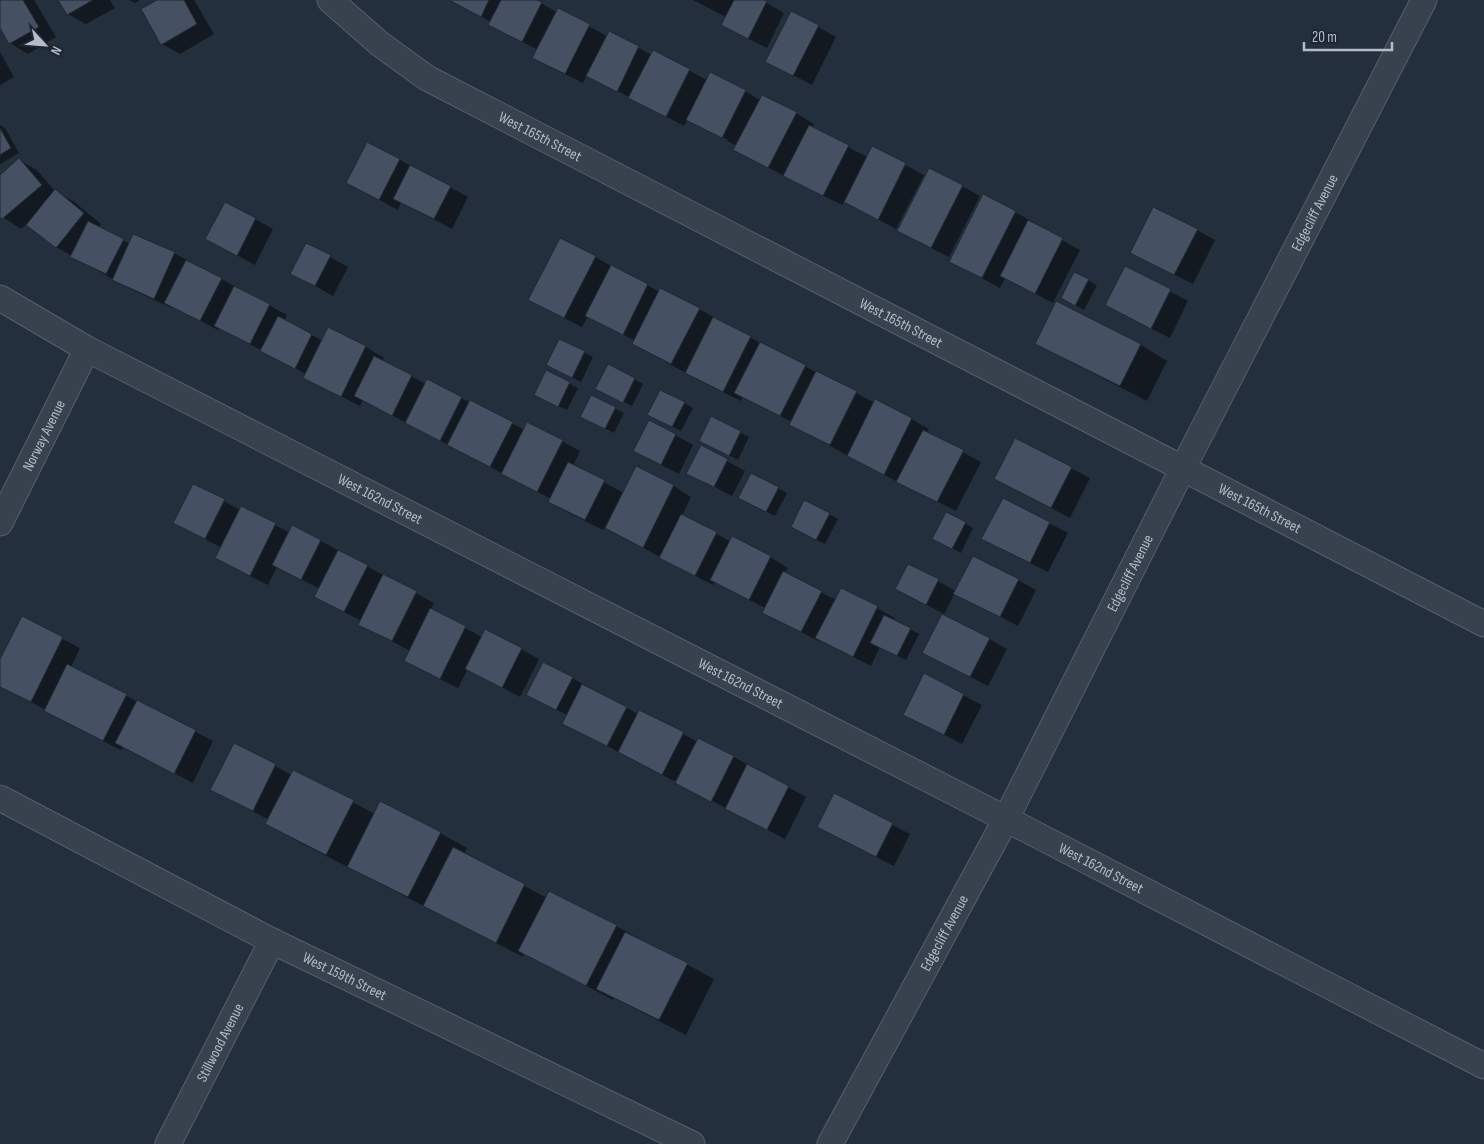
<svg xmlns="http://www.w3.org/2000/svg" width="1484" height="1144" viewBox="0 0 1484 1144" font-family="'Sofia Sans Condensed',sans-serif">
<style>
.shadow{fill:#0007}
.building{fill:#455162;stroke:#1f2835}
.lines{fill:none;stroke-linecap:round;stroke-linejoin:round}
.street-casing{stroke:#565f6c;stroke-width:27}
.street{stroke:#38414e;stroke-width:25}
.labels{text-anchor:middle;stroke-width:4.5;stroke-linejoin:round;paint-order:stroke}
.street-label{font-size:15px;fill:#b4bcc9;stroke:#1d2633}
</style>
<rect width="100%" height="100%" fill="#242f3e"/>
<g class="shadow">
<path d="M0,0h34l22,37 -28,17 -18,-11 -10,-17z"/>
<path d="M60,0h50l5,8 -29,16 -18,-10z"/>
<path d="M129,0h11l-5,3z"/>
<path d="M159,0h35l20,34 -34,20 -18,-10z"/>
<path d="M453,0h82l22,12 1,-2 49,26 2,-4 43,23 2,-3 53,28 38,11 15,9 36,13 18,11 -2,4 55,29 5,-10 52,28 -28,54 -52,-28 -2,4 -89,-45 -16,-14 -10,-5 1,-1 -40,-21 -4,7 -97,-51 -4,8 -31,-15 -18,-10 4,-8 -48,-25 1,-3z"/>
<path d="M693,0h68l23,13 -17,35 -27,-13 -14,-18z"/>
<path d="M792,13l44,24 -24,48 -27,-14z"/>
<path d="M0,52l14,25 -14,8z"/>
<path d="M0,125l5,3 14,25 -19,11z"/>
<path d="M19,160l18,10 18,21 18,10 28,23 -2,3 31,17 44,9 113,62 -3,6 39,20 6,-12 37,18 18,11 -2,3 44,23 35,14 64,32 37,11 18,10 -7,15 51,27 12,-25 38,18 17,11 -9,19 48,25 40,16 18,11 -3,5 51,27 6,-11 53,29 -1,3 25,13 -13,26 -26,-13 -9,19 -51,-26v2l-57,-30 2,-4 -50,-26 -2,3 -35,-18 -73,-40 -2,3 -36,-18 -18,-11 2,-2 -188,-99 -3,6 -37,-19 -17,-13 -87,-46 -1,2 -46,-24v2l-40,-18 -76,-43 -29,-23 -6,5 -21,-14v-39z"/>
<path d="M400,160l68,37 -16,32 -51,-27 -3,8 -50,-27z"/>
<path d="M962,186l18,10 -31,61 -32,-16z"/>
<path d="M226,203l47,26 -18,36 -30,-16z"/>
<path d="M1015,212l18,10 -1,2 48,26 -27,53 -48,-25 -5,10 -50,-27z"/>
<path d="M1197,230l18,10 -22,44 -61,-31z"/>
<path d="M306,244l42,23 -15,29 -41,-23z"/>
<path d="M595,257l65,35 39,17 65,36 111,58 36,16 18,10 -2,4 54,29 -25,49 -90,-45 -75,-42 1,-2 -49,-25 -2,4 -37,-18 -71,-39 2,-3 -47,-25 -6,11 -34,-17z"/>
<path d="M1125,268l63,33 -18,37 -46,-23z"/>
<path d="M1088,280l9,5 -13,25 -13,-7z"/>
<path d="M1057,303l84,42 26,16 -20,40 -84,-43 -26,-15z"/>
<path d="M559,340l34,17 -12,25 -25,-13z"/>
<path d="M546,372l32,16 -11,22 -23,-11z"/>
<path d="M634,379l9,5 -11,22 -26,-13z"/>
<path d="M591,396l33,17 -10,20 -24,-12z"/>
<path d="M684,403l9,5 -12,23 -23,-12z"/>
<path d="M712,418l37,19 -11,23 -29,-15z"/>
<path d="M675,435l18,10 -14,29 -26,-13z"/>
<path d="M1016,440l74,38 -20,40 -75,-39z"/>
<path d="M701,447l44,24 -13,25 -44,-23z"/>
<path d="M778,488l9,5 -12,23 -27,-13z"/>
<path d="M1003,499l65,34 -20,39 -47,-23z"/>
<path d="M224,501l16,9 2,-2 48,25 3,-6 28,14 113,62 -3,7 51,27 39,12 18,10 -19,38 -52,-28 -10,19 -35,-17 -18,-10 5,-10 -50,-27 2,-3 -28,-14 -14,-18 -43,-22 -9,18 -34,-17 -12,-20 -47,-25z"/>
<path d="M829,514l9,5 -13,25 -24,-12z"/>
<path d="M965,523l8,5 -12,25 -19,-10z"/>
<path d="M908,565l48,26 62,-11 18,10 -18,36 -63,-33 -11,21 -30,-16z"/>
<path d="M22,618l58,30 -9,19 142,74 -20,42 -70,-36 -2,3 -58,-29 -17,-11 -46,-24v-25z"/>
<path d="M989,639l18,10 -19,37 -64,-33z"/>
<path d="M925,675l57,30 -20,39 -58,-30z"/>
<path d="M572,678l66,36 1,-3 59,31 36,15 72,40 -21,42 -222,-116 4,-8 -21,-11z"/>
<path d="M234,745l58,30 1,-4 82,43 65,19 27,15 -3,6 83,44 69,28 98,53 -28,56 -72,-37 -1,2 -89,-47 -1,4 -148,-76 -82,-42 -26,-15 2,-4 -57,-31z"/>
<path d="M834,795l76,39 -16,32 -58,-29z"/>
</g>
<g class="building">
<path d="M0,0h23l16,27 -30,17 -9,-16z"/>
<path d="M58,0h35l-26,15z"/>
<path d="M157,0h27l13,24 -36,21 -20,-36z"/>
<path d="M451,0h38l-8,17 -30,-16z"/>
<path d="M501,0h36l5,2 -20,40 -34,-17z"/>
<path d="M734,0h30l3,1 -19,38 -27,-14z"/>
<path d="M558,8l32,16 -25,50 -33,-16z"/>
<path d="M791,11l28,14 -26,51 -28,-14z"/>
<path d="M609,31l30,15 -22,46 -31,-16z"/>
<path d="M653,50l37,19 -24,48 -38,-19z"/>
<path d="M710,72l36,18 -24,48 -36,-18z"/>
<path d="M762,95l35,17 -29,56 -35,-18z"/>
<path d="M809,125l40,20 -26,51 -40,-20z"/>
<path d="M0,128l11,20 -11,7z"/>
<path d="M367,142l33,17 -21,41 -33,-17z"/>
<path d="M872,146l34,17 -28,57 -34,-18z"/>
<path d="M19,158l23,27 -40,34 -2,-2v-42z"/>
<path d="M410,165l41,21 -17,33 -41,-20z"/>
<path d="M929,168l34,17 -32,63 -34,-17z"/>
<path d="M55,189l29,24 -28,35 -30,-23z"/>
<path d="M983,194l33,17 -34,67 -33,-16z"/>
<path d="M225,202l31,16 -19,38 -32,-17z"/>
<path d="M1153,207l45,22 -24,46 -44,-22z"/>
<path d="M1028,220l35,18 -28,56 -35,-18z"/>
<path d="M88,221l36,18 -18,35 -36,-17z"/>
<path d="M133,234l42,18 -21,47 -42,-19z"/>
<path d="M560,238l36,18 -32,62 -36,-18z"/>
<path d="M306,243l25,12 -16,31 -25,-12z"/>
<path d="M186,260l36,18 -22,43 -36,-18z"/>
<path d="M611,265l37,19 -25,51 -38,-19z"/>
<path d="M1125,266l46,23 -20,40 -46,-24z"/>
<path d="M1074,272l15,7 -14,27 -14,-8z"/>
<path d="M234,286l36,18 -20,40 -36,-18z"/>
<path d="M660,288l40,20 -29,56 -39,-20z"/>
<path d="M1056,301l85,43 -21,42 -85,-42z"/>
<path d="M278,316l34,18 -17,35 -35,-18z"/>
<path d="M713,317l38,19 -28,56 -38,-19z"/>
<path d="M328,327l38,19 -25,51 -38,-19z"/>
<path d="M559,339l26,12 -13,27 -26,-13z"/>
<path d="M760,342l46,23 -26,51 -46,-23z"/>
<path d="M374,356l38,19 -20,41 -38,-20z"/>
<path d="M608,364l27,14 -12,25 -28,-14z"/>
<path d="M546,370l24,12 -12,25 -24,-12z"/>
<path d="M816,371l41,20 -27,54 -41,-20z"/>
<path d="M427,379l35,18 -22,44 -35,-18z"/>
<path d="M660,390l25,12 -13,25 -25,-12z"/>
<path d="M591,395l25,12 -11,22 -25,-12z"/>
<path d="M875,399l37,19 -28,57 -37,-19z"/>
<path d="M470,400l43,22 -23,45 -43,-22z"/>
<path d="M711,416l30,15 -12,25 -30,-15z"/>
<path d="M649,420l27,14 -15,31 -28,-14z"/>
<path d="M527,422l36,18 -26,52 -36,-18z"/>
<path d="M923,430l41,20 -27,52 -41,-20z"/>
<path d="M1015,438l57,29 -21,41 -57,-29z"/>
<path d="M701,445l27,14 -14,28 -28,-13z"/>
<path d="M568,462l37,18 -20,40 -37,-18z"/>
<path d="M636,466l38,19 -31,63 -38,-20z"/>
<path d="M751,473l28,14 -13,25 -28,-14z"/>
<path d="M193,484l32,15 -20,40 -32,-16z"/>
<path d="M1003,498l47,24 -20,41 -49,-24z"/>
<path d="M804,500l26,13 -14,27 -25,-13z"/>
<path d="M241,506l35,17 -26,53 -35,-18z"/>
<path d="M946,512l20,10 -14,27 -20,-10z"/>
<path d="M681,514l36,18 -22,44 -36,-18z"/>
<path d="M292,525l29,15 -20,40 -29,-15z"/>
<path d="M732,536l39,20 -22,44 -39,-20z"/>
<path d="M338,550l30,15 -24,47 -30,-15z"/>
<path d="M973,556l46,23 -19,38 -47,-23z"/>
<path d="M908,564l31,15 -13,26 -31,-16z"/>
<path d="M783,571l39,20 -21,41 -39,-19z"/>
<path d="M383,574l34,17 -25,50 -34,-16z"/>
<path d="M841,588l37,18 -25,51 -38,-19z"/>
<path d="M430,608l36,18 -26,53 -36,-18z"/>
<path d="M942,614l48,24 -20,39 -48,-24z"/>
<path d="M884,615l27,13 -14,28 -27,-13z"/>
<path d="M22,616l41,21 -32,65 -31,-15v-28z"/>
<path d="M485,629l37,19 -20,40 -37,-19z"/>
<path d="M543,662l30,15 -17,33 -30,-15z"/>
<path d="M67,664l60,30 -24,47 -59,-30z"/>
<path d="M924,673l40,21 -20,41 -41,-20z"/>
<path d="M582,684l45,23 -20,39 -45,-22z"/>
<path d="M137,700l59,30 -22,44 -59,-31z"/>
<path d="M639,710l45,22 -22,43 -44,-23z"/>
<path d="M698,738l36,18 -23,46 -36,-19z"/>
<path d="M234,743l42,21 -23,47 -43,-21z"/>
<path d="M747,764l42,22 -22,44 -42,-21z"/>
<path d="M293,770l61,30 -28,55 -61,-31z"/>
<path d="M834,793l59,30 -17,34 -59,-30z"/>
<path d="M380,801l61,31 -33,65 -61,-30z"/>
<path d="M453,847l72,37 -29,59 -73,-37z"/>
<path d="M549,891l68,34 -31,61 -68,-35z"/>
<path d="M625,932l63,31 -29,57 -63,-31z"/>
</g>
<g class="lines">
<defs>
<g id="street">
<path id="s1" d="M330,0l50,44 47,34 1057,546"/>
<path id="s2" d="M0,298l87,51 919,470 478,247"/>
<path id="s3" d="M0,523l87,-174"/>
<path id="s4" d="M0,798l272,143 420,203"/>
<path id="s5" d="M168,1144l104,-203"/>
<path id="s6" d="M830,1144l176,-325 177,-351 241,-468"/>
</g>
</defs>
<use href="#street" class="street-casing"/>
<use href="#street" class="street"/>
</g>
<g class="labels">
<g class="street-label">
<text dy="5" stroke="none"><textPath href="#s1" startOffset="252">West 165th Street</textPath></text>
<text dy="5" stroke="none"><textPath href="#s6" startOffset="1050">Edgecliff Avenue</textPath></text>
<text dy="5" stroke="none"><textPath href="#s1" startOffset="658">West 165th Street</textPath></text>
<text dy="5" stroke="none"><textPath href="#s3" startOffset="98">Norway Avenue</textPath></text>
<text dy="5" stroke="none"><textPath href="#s2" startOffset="430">West 162nd Street</textPath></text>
<text dy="5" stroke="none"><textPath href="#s1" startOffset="1062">West 165th Street</textPath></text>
<text dy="5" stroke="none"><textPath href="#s6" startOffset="645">Edgecliff Avenue</textPath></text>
<text dy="5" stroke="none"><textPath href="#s2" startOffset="835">West 162nd Street</textPath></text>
<text dy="5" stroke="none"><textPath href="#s2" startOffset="1240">West 162nd Street</textPath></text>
<text dy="5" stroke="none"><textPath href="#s6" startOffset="240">Edgecliff Avenue</textPath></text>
<text dy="5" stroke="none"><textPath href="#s4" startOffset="388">West 159th Street</textPath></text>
<text dy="5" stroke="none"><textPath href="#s5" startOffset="114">Stillwood Avenue</textPath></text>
</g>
</g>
<g transform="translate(45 45) rotate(116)" stroke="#1d2633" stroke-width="4" paint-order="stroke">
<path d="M0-4L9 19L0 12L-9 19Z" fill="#b4bcc9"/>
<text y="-8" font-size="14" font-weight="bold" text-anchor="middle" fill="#b4bcc9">N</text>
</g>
<path d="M1304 42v8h88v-8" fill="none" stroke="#b4bcc9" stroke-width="2.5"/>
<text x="1312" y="42" font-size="15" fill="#b4bcc9" stroke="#1d2633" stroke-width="4" paint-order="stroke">20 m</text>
</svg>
